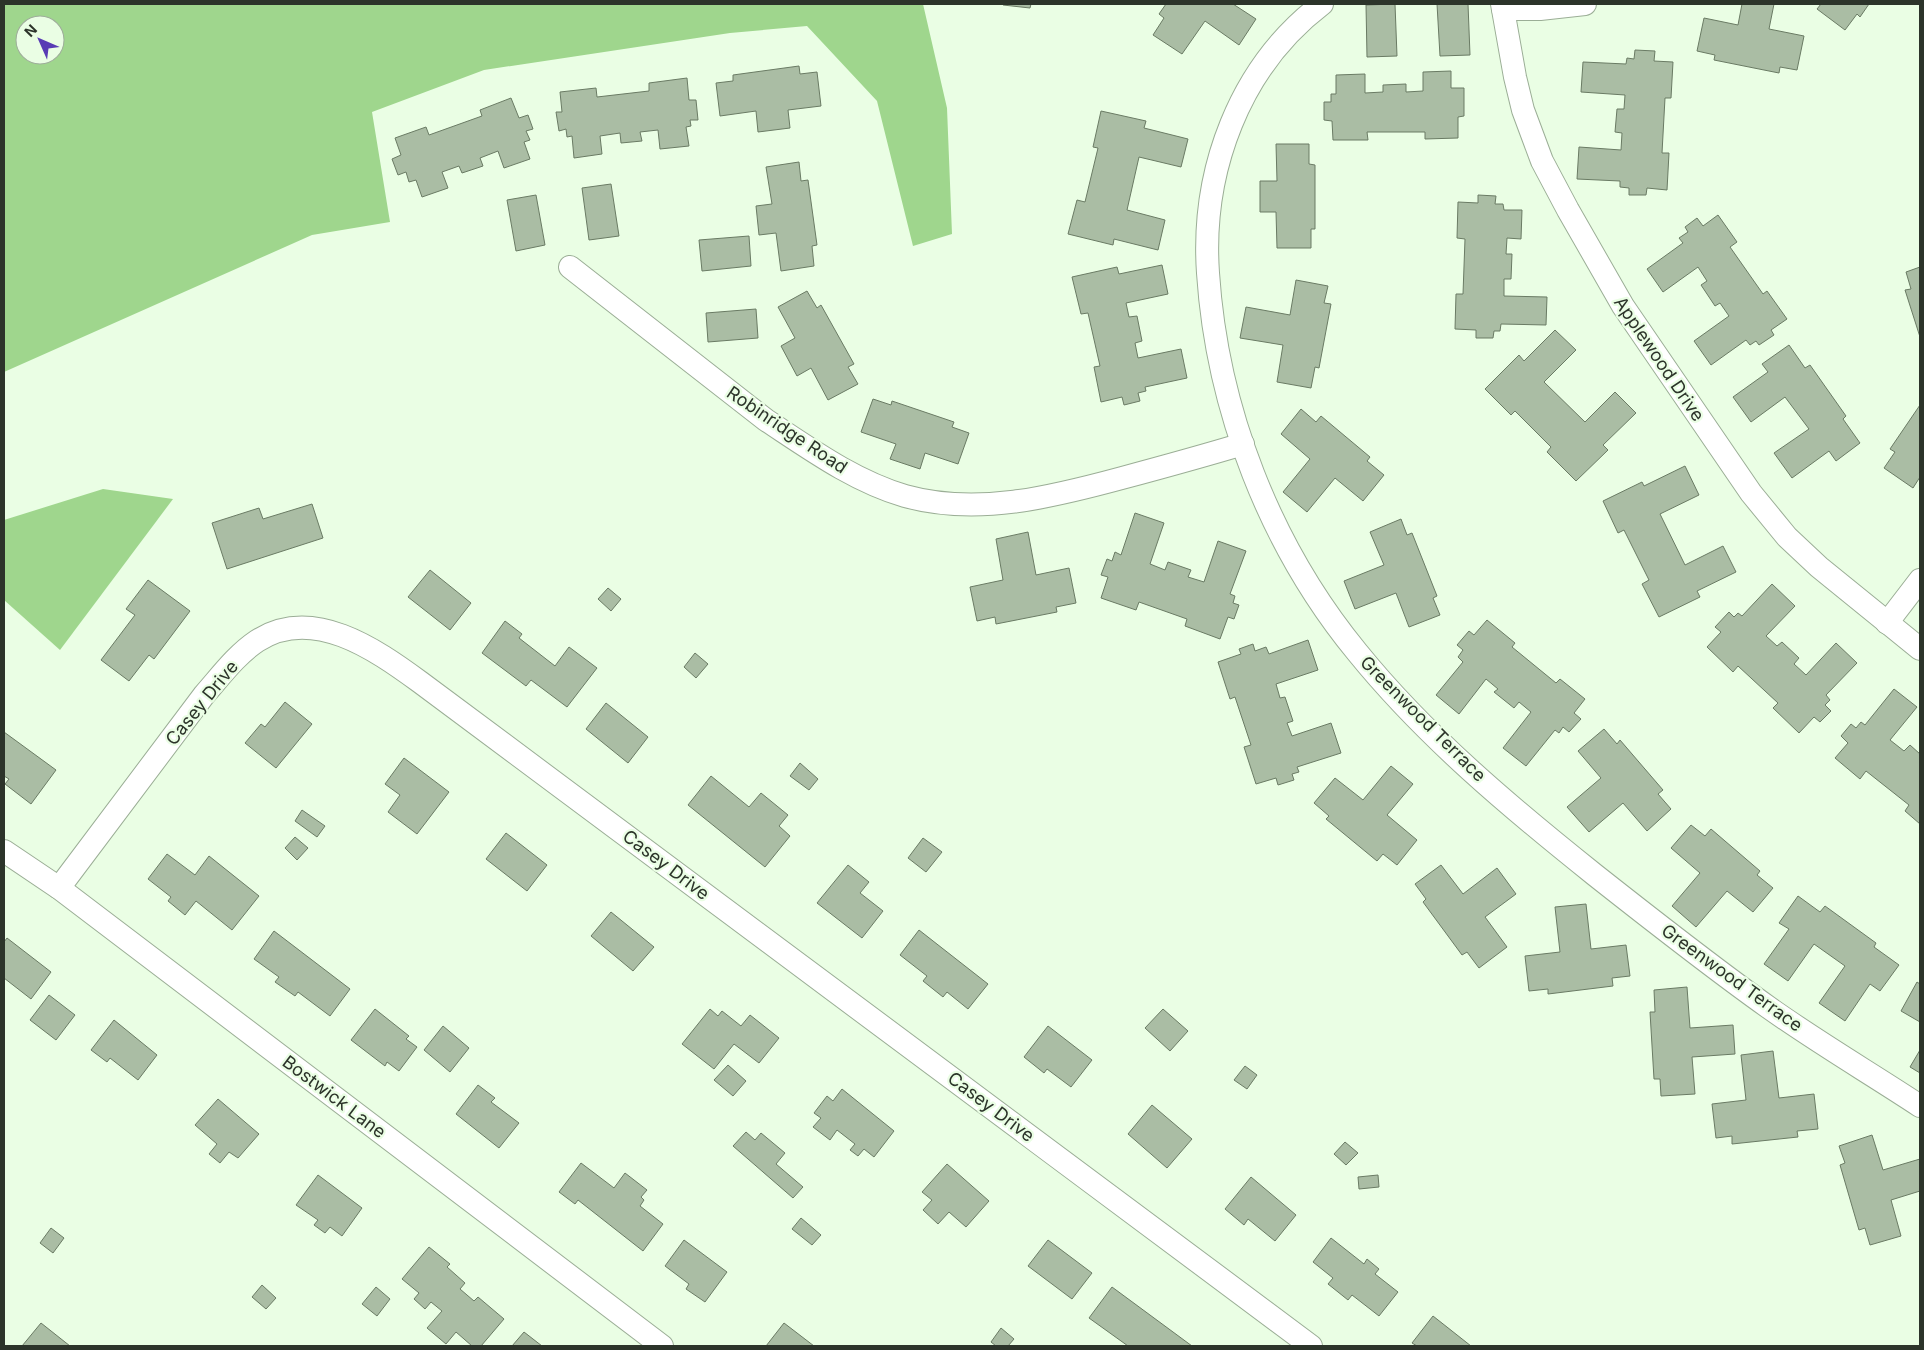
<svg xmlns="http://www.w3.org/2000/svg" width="1924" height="1350" viewBox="0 0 1924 1350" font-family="Inter,sans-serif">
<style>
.forest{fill:#9fd68d;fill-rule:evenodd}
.building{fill:#aabda4;stroke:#6a7b64}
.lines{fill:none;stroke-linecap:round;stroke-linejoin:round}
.minor-casing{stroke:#9bae96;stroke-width:24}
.minor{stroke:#fff;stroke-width:22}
.labels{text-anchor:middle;stroke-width:4.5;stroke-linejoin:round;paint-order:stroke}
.street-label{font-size:18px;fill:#2c342a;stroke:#eafee4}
</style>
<rect width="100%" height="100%" fill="#eafee4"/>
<g class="forest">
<path d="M4,4h919l24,104 5,126 -39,12 -36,-145 -70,-75 -77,7 -246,37 -112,42 18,110 -78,13 -308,137zM25,25h30v30h-30z"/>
<path d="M103,489l70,10 -113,151 -56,-50v-80z"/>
</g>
<g class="building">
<path d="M1003,4h28l-1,4 -27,-3z"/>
<path d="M1166,4h67l23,15 -17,26 -34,-24 -23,33 -29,-19 11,-17 -5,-4z"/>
<path d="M1395,4l2,52 -30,1 -1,-52z"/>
<path d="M1437,4h31l2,51 -30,1z"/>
<path d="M1742,4h32l-5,25 35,7 -7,34 -17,-3 -1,6 -65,-13 1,-5 -18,-4 7,-33 34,7z"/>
<path d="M1821,4h48l-9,13 -3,-3 -12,16 -28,-21z"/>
<path d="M1635,50l20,1 -1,10 19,1 -2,36h-6l-3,55h7l-2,37 -20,-2 -1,7h-17v-7l-9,-1v-6l-43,-2 2,-32 42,3 1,-17 -7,-1 2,-23h7l1,-14 -44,-3 2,-30 43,2 1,-6 7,1z"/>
<path d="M799,66l1,8 17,-2 4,34 -33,4 2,18 -32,4 -2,-21 -36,5 -4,-33 17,-2v-6z"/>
<path d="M1451,71v17h13v28l-6,1v21l-33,1v-7h-58l1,8h-35l-1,-19 -8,-1v-18h7v-8h5v-19l29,-1v19l18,-1v-7l23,-1v8l17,-1v-19z"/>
<path d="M687,78l2,22h7l2,20h-8l1,6 -5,1 3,19 -29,3 -2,-19 -18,2 2,9 -21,2 -1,-10 -20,3 2,18 -28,4 -2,-22 -5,1 -1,-8 -7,2 -3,-19h6l-2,-20 36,-4 1,9 52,-6v-8z"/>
<path d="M511,98l8,20 9,-3 5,14 -7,2 4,9 -6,2 6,17 -26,9 -6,-17 -18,7 3,8 -21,7 -3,-7 -17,6 6,16 -26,9 -6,-17 -7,2 -3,-10 -8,3 -6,-16 9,-4 -6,-17 31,-11 3,8 53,-19 -2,-6z"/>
<path d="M1101,111l45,10 -2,7 44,11 -7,28 -42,-10 -12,53 38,10 -7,30 -44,-11 -1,6 -45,-11 9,-34 8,2 13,-54 -5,-1z"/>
<path d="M1276,144h33v20l6,1v64h-4v19h-34l-1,-36h-16v-31h17z"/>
<path d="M799,162l2,19 7,-1 9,65 -5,1 2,20 -33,5 -5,-38 -17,2 -3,-29 16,-2 -6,-37z"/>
<path d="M611,184l8,52 -30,4 -7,-52z"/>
<path d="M536,195l9,50 -29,6 -9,-51z"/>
<path d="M1478,195l18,1 -1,8h8l1,6h18l-1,29 -14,-1 -1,16h6l-1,25h-7v17l43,1 -1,28 -45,-1 -1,7h-6l-1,7h-17v-8l-21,-1 1,-35h7l2,-55 -8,-1 1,-36 20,1z"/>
<path d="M1718,215l19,27 -7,5 33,47 4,-3 20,28 -16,11 3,5 -15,10 -3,-4 -6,4 -4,-5 -35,25 -17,-24 35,-25 -9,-13 -5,3 -14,-21 6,-4 -9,-14 -35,25 -16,-23 36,-26 -4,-5 9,-6 -3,-5 12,-9 6,8z"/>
<path d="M749,236l2,30 -49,5 -3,-31z"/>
<path d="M1162,265l6,29 -42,9 3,14 8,-1 5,25 -7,2 3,15 43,-9 6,29 -42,9 1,4 -8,2 2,8 -16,4 -2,-8 -21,5 -7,-35 6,-1 -12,-53 -7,1 -9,-37 45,-10 2,7z"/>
<path d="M1920,267v70l-15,-47 6,-1 -5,-17z"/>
<path d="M1296,280l32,6 -4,17 7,1 -12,64 -4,-1 -4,21 -34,-6 6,-37 -43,-7 6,-31 44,8z"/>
<path d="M807,291l10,17 4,-3 33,59 -6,3 10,17 -30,16 -17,-32 -14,8 -16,-30 14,-8 -17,-31z"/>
<path d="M756,309l2,29 -50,4 -2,-29z"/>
<path d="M1555,330l21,20 -32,32 41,40 30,-30 21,21 -33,32 5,5 -32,31 -29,-29 4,-5 -36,-36 -4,4 -26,-26 34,-34 5,6z"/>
<path d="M1789,345l16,23 5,-3 36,51 -3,3 17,24 -24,18 -7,-10 -37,27 -18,-25 35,-24 -24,-32 -34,25 -18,-25 35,-25 -6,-8z"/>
<path d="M873,399l18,6 1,-4 62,21 -2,5 17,6 -11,31 -33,-11 -5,16 -30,-10 6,-15 -35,-12z"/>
<path d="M1920,405v72l-7,11 -29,-20 11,-16 -5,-3z"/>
<path d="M1301,409l15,13 5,-6 49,41 -3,4 17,14 -21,26 -28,-23 -28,34 -24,-20 27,-33 -29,-25z"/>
<path d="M1685,466l14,29 -39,19 25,51 38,-19 13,26 -39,19 3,6 -41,20 -17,-33 7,-4 -25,-50 -6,3 -15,-32 39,-19 2,4z"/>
<path d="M312,504l11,34 -96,31 -15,-46 47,-15 4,11z"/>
<path d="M1135,513l29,10 -14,41 15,6 3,-8 23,8 -3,7 16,5 14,-41 28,10 -16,43 5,2 -2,7 6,2 -5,14 -6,-2 -8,22 -35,-13 2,-7 -48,-17 -3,8 -35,-12 7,-21 -7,-2 6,-16 5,2 3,-9 6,3z"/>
<path d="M1401,519l6,16 5,-2 25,63 -4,2 7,17 -31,12 -13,-34 -41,16 -11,-28 40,-16 -14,-33z"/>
<path d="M1028,532l8,43 33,-7 7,35 -20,4 1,5 -61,12 -1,-7 -18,4 -7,-34 33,-7 -7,-41z"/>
<path d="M430,570l41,33 -21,27 -42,-33z"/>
<path d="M148,580l42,31 -36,48 -5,-4 -20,26 -28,-21 34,-45 -9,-6z"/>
<path d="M1772,584l23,22 -29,30 11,10 5,-4 17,16 -5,6 12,11 30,-32 21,20 -31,32 4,5 -5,5 6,6 -11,11 -6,-5 -15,16 -26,-25 5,-5 -40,-37 -5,6 -26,-25 14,-15 -6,-5 14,-15 5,5 4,-4 4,3z"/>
<path d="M608,588l13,11 -10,12 -13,-12z"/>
<path d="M1487,620l28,23 -3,4 44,36 4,-4 25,20 -11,14 7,6 -12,13 -6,-5 -4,6 -4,-3 -29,36 -23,-18 28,-36 -12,-10 -5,6 -20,-16 4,-3 -12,-10 -27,35 -23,-19 27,-33 -5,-5 5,-7 -6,-5 12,-14 5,4z"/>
<path d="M505,621l17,13 -3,4 36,28 14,-19 28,21 -30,39 -36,-27 -5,6 -44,-33z"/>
<path d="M1308,640l10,30 -42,14 4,14 5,-1 8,24 -6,2 5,13 39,-13 10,30 -44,14 2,5 -7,2 2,6 -16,5 -2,-7 -20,6 -12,-37 7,-2 -16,-48 -5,2 -12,-37 23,-8 -2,-5 14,-5 2,7 11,-4 3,7z"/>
<path d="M695,653l13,11 -12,14 -12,-11z"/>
<path d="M1894,689l23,18 -27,33 14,11 6,-6 10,9v70l-15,-13 4,-6 -43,-34 -6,8 -25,-21 13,-15 -7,-7 10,-12 5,4 5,-6 4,3z"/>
<path d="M285,702l27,22 -36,44 -31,-25 16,-19 4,3z"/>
<path d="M606,703l42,34 -20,26 -42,-34z"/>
<path d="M1604,729l13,15 3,-4 43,50 -5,4 13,15 -24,22 -24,-28 -34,29 -22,-25 34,-29 -23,-27z"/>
<path d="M4,732l52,38 -25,34 -26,-20 4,-5 -5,-3z"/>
<path d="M404,758l45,34 -32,42 -29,-22 12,-17 -15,-11z"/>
<path d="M800,763l18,16 -9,11 -19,-14z"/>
<path d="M1391,766l22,18 -26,31 30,25 -20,25 -14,-11 -6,7 -51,-42 3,-3 -15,-13 21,-25 28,22z"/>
<path d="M711,776l38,31 12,-14 27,22 -9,11 11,10 -25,31 -77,-62z"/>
<path d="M302,810l23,16 -8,11 -22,-16z"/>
<path d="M1691,825l14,11 6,-7 49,42 -3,4 16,13 -20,24 -26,-21 -31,36 -24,-21 28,-33 -29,-25z"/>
<path d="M506,833l41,32 -20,26 -41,-32z"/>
<path d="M295,837l13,11 -11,12 -12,-12z"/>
<path d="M923,838l19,14 -16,20 -18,-14z"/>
<path d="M167,854l28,21 14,-19 50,40 -27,34 -36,-29 -11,14 -17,-14 3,-4 -23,-18z"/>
<path d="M848,865l21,17 -9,11 23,18 -21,27 -45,-35z"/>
<path d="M1441,865l22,29 34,-26 19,26 -31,23 22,30 -28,21 -12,-16 -5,3 -39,-53 3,-3 -11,-15z"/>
<path d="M1798,896l22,16 5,-6 51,37 -2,4 25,18 -19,26 -10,-7 -25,37 -26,-18 26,-37 -31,-22 -26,37 -24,-17 25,-35 -10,-6z"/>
<path d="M1586,904l5,45 35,-4 4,31 -18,2 1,8 -65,8v-5l-19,2 -4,-35 35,-4 -5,-45z"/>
<path d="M611,912l43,35 -21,24 -42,-35z"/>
<path d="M919,930l69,54 -20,25 -21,-17 -4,5 -20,-16 4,-5 -27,-21z"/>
<path d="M274,931l76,58 -20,27 -32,-24 -3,4 -20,-14 4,-5 -25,-18z"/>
<path d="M7,938l44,34 -20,27 -27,-21v-36z"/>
<path d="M1917,982l3,2v38l-19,-11z"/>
<path d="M1687,987l3,41 43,-3 2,29 -43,3 3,37 -34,2 -1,-17h-6l-4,-67h5l-1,-22z"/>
<path d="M49,995l26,20 -19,25 -26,-20z"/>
<path d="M375,1009l34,27 -3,3 11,8 -18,24 -12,-9 -2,4 -34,-26z"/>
<path d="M710,1009l8,7 4,-5 19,15 9,-11 29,23 -20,25 -25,-19 -20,25 -32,-25z"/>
<path d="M1163,1009l25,22 -18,20 -25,-23z"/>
<path d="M114,1020l43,35 -19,25 -28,-22 -3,4 -16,-12z"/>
<path d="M443,1026l26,22 -19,24 -26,-22z"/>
<path d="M1048,1026l44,34 -21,27 -24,-18 -3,4 -20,-16z"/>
<path d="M1920,1050v23l-10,-6z"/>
<path d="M1773,1051l6,47 35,-4 4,35 -21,2 1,6 -66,7v-8l-16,2 -4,-34 34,-4 -5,-45z"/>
<path d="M728,1065l18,16 -13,15 -19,-16z"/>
<path d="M1245,1066l12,9 -10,14 -13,-9z"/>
<path d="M478,1085l17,13 -4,4 28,21 -20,25 -43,-34z"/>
<path d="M842,1089l52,42 -20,26 -10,-8 -6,7 -8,-6 5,-6 -18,-14 -7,10 -17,-13 8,-9 -7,-5 13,-17 6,5z"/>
<path d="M218,1099l41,35 -21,24 -9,-6 -9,11 -11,-9 8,-10 -22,-19z"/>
<path d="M1152,1105l40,34 -25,29 -39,-34z"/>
<path d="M746,1132l9,8 6,-7 24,20 -9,11 27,23 -10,11 -60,-52z"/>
<path d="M1872,1135l11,35 37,-11v32l-29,9 10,36 -31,9 -5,-17 -6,2 -19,-65 5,-2 -6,-17z"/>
<path d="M1345,1142l13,11 -12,12 -12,-11z"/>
<path d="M581,1163l33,25 11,-15 22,17 -6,7 3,3 -4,6 23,18 -20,27 -65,-51 -3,4 -16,-12z"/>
<path d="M947,1164l42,37 -23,26 -17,-15 -11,12 -15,-14 9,-10 -10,-8z"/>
<path d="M318,1175l44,33 -20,28 -12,-9 -5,6 -11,-8 4,-5 -22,-15z"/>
<path d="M1378,1175l1,12 -20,2 -1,-12z"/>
<path d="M1251,1177l45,38 -21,26 -27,-22 -4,6 -19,-16z"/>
<path d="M801,1218l20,17 -9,10 -20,-16z"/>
<path d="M51,1228l13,10 -11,15 -13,-10z"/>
<path d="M1331,1238l33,26 3,-5 12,10 -4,5 23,18 -19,24 -27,-21 -4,5 -20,-16 5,-6 -20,-16z"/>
<path d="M684,1240l43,32 -22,30 -19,-13 3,-5 -24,-18z"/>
<path d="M1048,1240l44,33 -20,26 -44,-33z"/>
<path d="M429,1247l21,17 -3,3 18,16 -5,6 14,12 4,-4 26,22 -23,27h-9l-16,-14 -10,12 -19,-16 15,-17 -11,-9 -6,7 -11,-10 5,-6 -17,-14z"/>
<path d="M262,1285l14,13 -10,11 -14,-12z"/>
<path d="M376,1287l14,12 -13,17 -15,-12z"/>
<path d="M1112,1287l80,59h-64l-39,-28z"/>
<path d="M1433,1316l38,30h-54l-5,-3z"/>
<path d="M41,1323l29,23h-48z"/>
<path d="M784,1323l30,23h-48z"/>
<path d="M1001,1328l13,11 -6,7h-12l-5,-4z"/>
<path d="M524,1332l18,14h-30z"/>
</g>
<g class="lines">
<defs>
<g id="minor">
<path d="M1322,4c-83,63 -121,167 -114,269 9,136 62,273 149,379 68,84 154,156 238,223 57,45 114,90 173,132 49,35 102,66 152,99"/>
<path d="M1502,4l13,73 8,33 19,51 26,49 55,96 128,187 36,44 32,30 101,82"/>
<path d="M1503,9h37l45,-5"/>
<path d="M570,267l196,153c44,29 88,61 139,76 72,20 147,1 217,-18 41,-11 81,-22 121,-34"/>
<path d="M1887,623l33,-43"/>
<path d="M4,851l55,37 603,458"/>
<path d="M59,888l145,-193c16,-18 32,-40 53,-54 55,-36 118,8 163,41l891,664"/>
</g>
</defs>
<use href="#minor" class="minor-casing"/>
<use href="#minor" class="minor"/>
</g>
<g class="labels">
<g class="street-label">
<text transform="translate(1659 359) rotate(56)" y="6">Applewood Drive</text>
<text transform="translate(787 430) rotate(34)" y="6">Robinridge Road</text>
<text transform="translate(202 703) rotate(-51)" y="6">Casey Drive</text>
<text transform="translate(1423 719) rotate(45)" y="6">Greenwood Terrace</text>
<text transform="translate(666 865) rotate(37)" y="6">Casey Drive</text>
<text transform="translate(1732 978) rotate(36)" y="6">Greenwood Terrace</text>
<text transform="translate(334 1097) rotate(37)" y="6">Bostwick Lane</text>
<text transform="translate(991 1107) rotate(37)" y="6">Casey Drive</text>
</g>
</g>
<rect width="1924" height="1350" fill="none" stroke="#2c342a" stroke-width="10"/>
<g transform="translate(40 40) rotate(315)"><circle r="24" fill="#eafee4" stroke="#9ead9a"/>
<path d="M0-4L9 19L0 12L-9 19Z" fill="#583cb4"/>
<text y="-8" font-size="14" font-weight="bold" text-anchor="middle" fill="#2c342a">N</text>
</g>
</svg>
